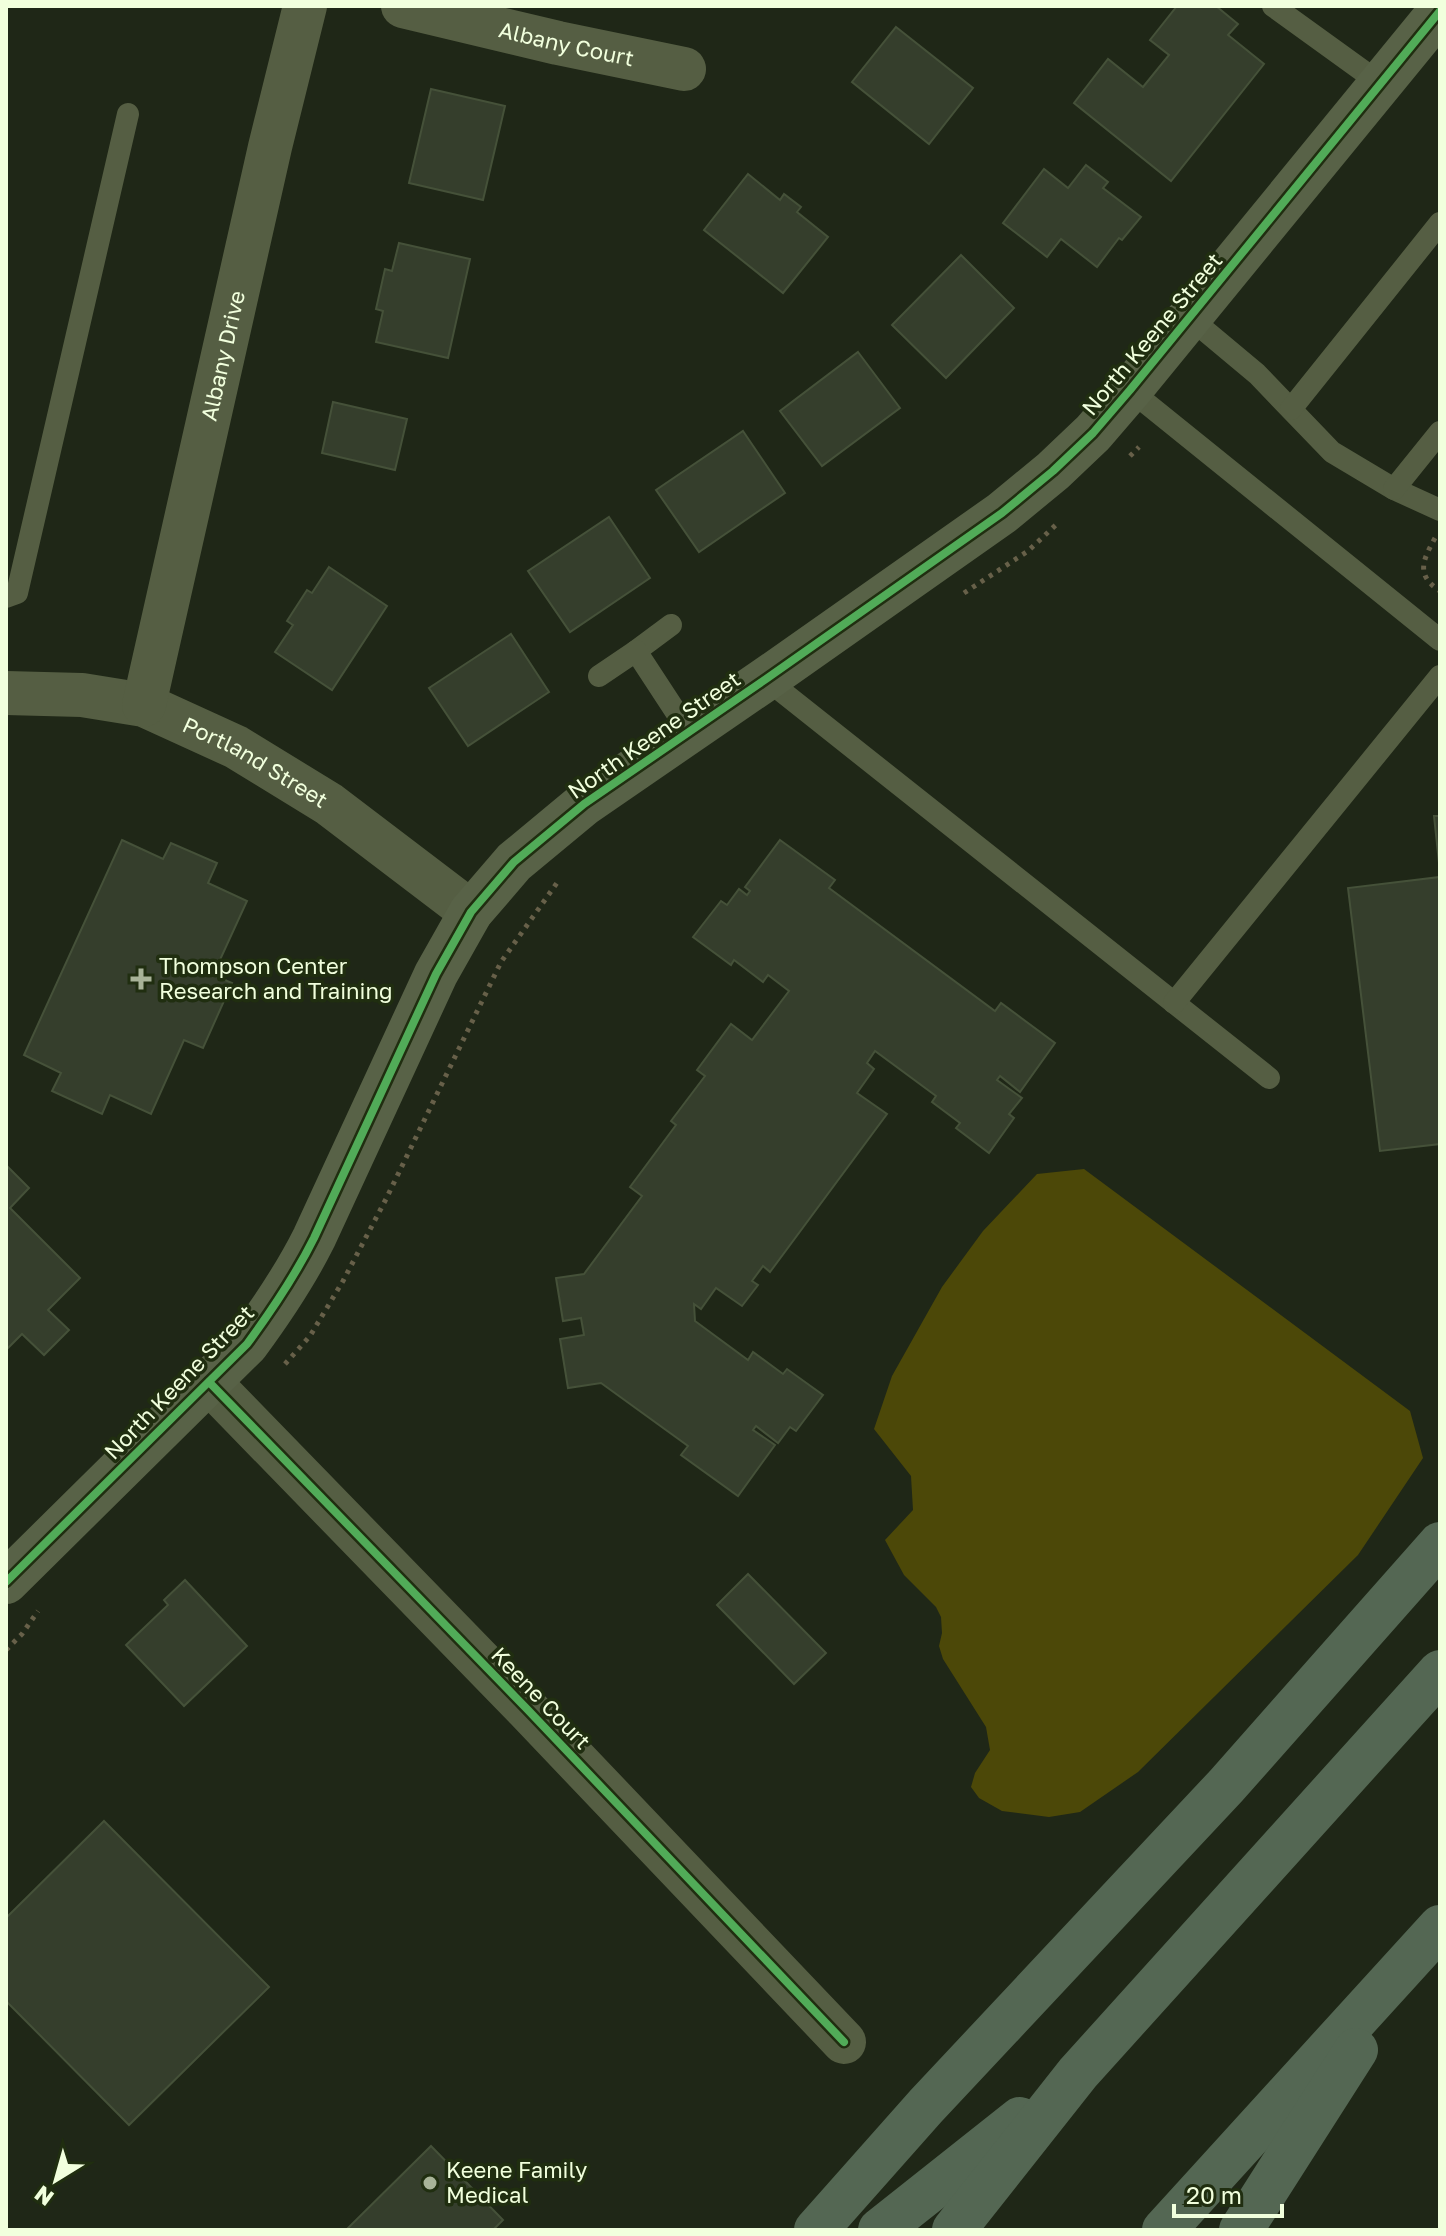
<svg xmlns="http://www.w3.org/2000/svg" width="1446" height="2236" viewBox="0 0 1446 2236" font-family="'Golos Text',sans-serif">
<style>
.water{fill:#4c4808}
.building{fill:#353e2c;stroke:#455139;stroke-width:2}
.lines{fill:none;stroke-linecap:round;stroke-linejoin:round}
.path{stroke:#676049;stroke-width:5;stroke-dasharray:4 6;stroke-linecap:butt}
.lane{stroke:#555e43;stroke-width:22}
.street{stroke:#555e43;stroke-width:44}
.secondary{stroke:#586247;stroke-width:44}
.highway{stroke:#546753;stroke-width:44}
.cycleway-casing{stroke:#202e10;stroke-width:13}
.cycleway{stroke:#51ab58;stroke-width:8}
.poi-dot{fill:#a8b398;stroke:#202e10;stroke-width:3}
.labels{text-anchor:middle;stroke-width:7;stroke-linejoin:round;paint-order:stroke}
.street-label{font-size:22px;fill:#f1ffdd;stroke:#202e10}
.poi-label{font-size:22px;fill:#f1ffdd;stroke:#202e10;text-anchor:start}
</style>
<rect width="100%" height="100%" fill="#1f2717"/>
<path class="water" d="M1084,1169l326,242 13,47 -65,97 -220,217 -58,40 -31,5 -47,-6 -23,-13 -8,-11 4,-14 15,-23 -4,-23 -43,-68 -4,-13 3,-13 -1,-16 -5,-10 -32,-32 -19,-35 28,-30 -2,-34 -37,-47 18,-53 50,-89 41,-56 54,-57z"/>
<g class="building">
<path d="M1177,6h39l22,18 -10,11 36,29 -93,117 -97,-78 34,-44 35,28 26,-32 -19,-15z"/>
<path d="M896,27l77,61 -44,56 -77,-62z"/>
<path d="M431,89l74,17 -22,94 -74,-17z"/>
<path d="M1086,165l22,17 -5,6 38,29 -19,23 -3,-2 -22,29 -36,-28 -14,18 -44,-34 41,-54 24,19z"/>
<path d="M748,174l32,26 4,-6 17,13 -4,5 31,25 -45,56 -79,-63z"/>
<path d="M399,243l71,16 -22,99 -72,-16 7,-31 -7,-2 9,-40 7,2z"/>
<path d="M961,255l53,53 -68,70 -54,-53z"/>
<path d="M858,352l42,56 -78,58 -42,-55z"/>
<path d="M333,402l74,17 -12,51 -73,-17z"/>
<path d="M743,431l42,62 -86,59 -43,-62z"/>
<path d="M609,517l41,61 -80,54 -42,-61z"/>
<path d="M329,567l58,39 -55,84 -57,-38 18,-27 -6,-4 20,-31 5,3z"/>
<path d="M511,634l38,58 -81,54 -39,-58z"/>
<path d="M1434,816h6l-1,47z"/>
<path d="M122,840l41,19 8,-16 46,20 -9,20 39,18 -34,74 19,8 -29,65 -19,-8 -33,74 -41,-19 -8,19 -50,-23 9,-18 -37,-18z"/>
<path d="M780,840l55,40 -6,8 166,123 6,-8 54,40 -35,49 -20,-16 -3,4 25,18 -13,16 5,4 -25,35 -33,-25 4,-5 -28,-21 4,-6 -61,-45 -8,12 7,6 -17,24 30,21 -117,158 -7,-6 -11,15 6,4 -16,21 -26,-18 -15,21 -7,-5 1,17 53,39 5,-8 30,22 4,-5 36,26 -27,36 -6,-4 -12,16 -22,-17 -3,4 22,15 -37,51 -57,-41 7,-9 -87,-63 -33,5 -8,-49 24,-4 -3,-17 -18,3 -7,-43 28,-4 58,-78 -12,-9 46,-62 -5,-4 34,-45 -8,-6 34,-46 21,16 37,-49 -21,-16 -5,7 -29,-22 -3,5 -38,-28 28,-36 6,4 12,-16 8,6 3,-4 -5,-4z"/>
<path d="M1440,877v267l-60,7 -32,-263z"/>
<path d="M6,1165l23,23 -19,20 70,70 -32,32 21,20 -25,25 -22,-21 -16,16z"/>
<path d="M748,1574l78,79 -32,31 -77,-79z"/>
<path d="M185,1580l62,66 -63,60 -58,-61 42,-40 -4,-5z"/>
<path d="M104,1821l165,166 -140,138 -123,-124v-83z"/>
<path d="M431,2146l72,74 -10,10h-147z"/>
</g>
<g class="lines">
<g class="path">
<path d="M1130,456l9,-9"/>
<path d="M1435,538c-12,22 -20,37 5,53"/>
<path d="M964,593l64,-42 31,-29"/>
<path d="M285,1364l25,-28 33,-55 43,-82 115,-237 58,-82"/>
<path d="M6,1650l16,-16 16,-23"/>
</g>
<g class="lane">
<path d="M1273,6l108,78"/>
<path d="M1190,318l67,56 75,78 62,37 46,21"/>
<path d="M1130,390l310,250"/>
<path d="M1291,409l149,-186"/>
<path d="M1394,489l46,-57"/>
<path d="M6,597l11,-4 111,-479"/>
<path d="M636,651l35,-26"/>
<path d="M599,676l37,-25 53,81"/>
<path d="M766,679l503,399"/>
<path d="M1174,1003l266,-327"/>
</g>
<g class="street">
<path id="s1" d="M403,6l155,37 126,26"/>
<path id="s2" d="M6,693l76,2 62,10 92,42 93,57 142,108"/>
<path id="s3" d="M144,705l126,-558 35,-141"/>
<path d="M209,1382l318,327 317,333"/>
</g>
<path class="secondary" d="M6,1582l241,-238c25,-34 48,-68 67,-106l122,-264 35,-62 43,-50 70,-58 182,-125 236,-166 51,-42 40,-38 37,-43 310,-379"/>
<g class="highway">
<path d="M816,2230l110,-124 300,-320 214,-242"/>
<path d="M880,2230l140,-111"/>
<path d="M954,2230l124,-157 362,-401"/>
<path d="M1164,2230l276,-303"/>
<path d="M1241,2230l115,-180"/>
</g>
<defs>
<g id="cycleway">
<path d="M209,1382l318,327 317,333"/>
<path d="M6,1582l241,-238c25,-34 48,-68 67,-106l122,-264 35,-62 43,-50 70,-58 182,-125 236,-166 51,-42 40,-38 37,-43 310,-379"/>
</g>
</defs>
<use href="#cycleway" class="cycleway-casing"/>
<use href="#cycleway" class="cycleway"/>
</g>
<g class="poi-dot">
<path d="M137 967h8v8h8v8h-8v8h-8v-8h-8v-8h8z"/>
<circle cx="430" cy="2183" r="8"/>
</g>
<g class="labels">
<g class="street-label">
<text dy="8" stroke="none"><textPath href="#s1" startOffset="168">Albany Court</textPath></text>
<text transform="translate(1152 334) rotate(-50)" y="8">North Keene Street</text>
<text dy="8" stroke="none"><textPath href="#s3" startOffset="358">Albany Drive</textPath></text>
<text transform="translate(654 735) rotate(-35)" y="8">North Keene Street</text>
<text dy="8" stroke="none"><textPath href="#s2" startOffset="264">Portland Street</textPath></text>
<text transform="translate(179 1382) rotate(-46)" y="8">North Keene Street</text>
<text transform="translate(541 1698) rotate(46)" y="8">Keene Court</text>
</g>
<g class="poi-label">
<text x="159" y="974">Thompson Center<tspan x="159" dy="25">Research and Training</tspan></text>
<text x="446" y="2178">Keene Family<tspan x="446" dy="25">Medical</tspan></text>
</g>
</g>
<rect width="1446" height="2236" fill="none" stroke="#f1ffdd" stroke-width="16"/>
<g transform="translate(56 2180) rotate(217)" stroke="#202e10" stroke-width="6" paint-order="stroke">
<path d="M0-6L14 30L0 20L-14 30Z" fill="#f1ffdd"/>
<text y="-12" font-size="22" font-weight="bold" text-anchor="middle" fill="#f1ffdd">N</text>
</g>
<path d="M1174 2204v12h108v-12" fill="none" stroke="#f1ffdd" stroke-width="4"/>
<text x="1186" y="2204" font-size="24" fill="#f1ffdd" stroke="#202e10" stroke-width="6" paint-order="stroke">20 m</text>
</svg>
